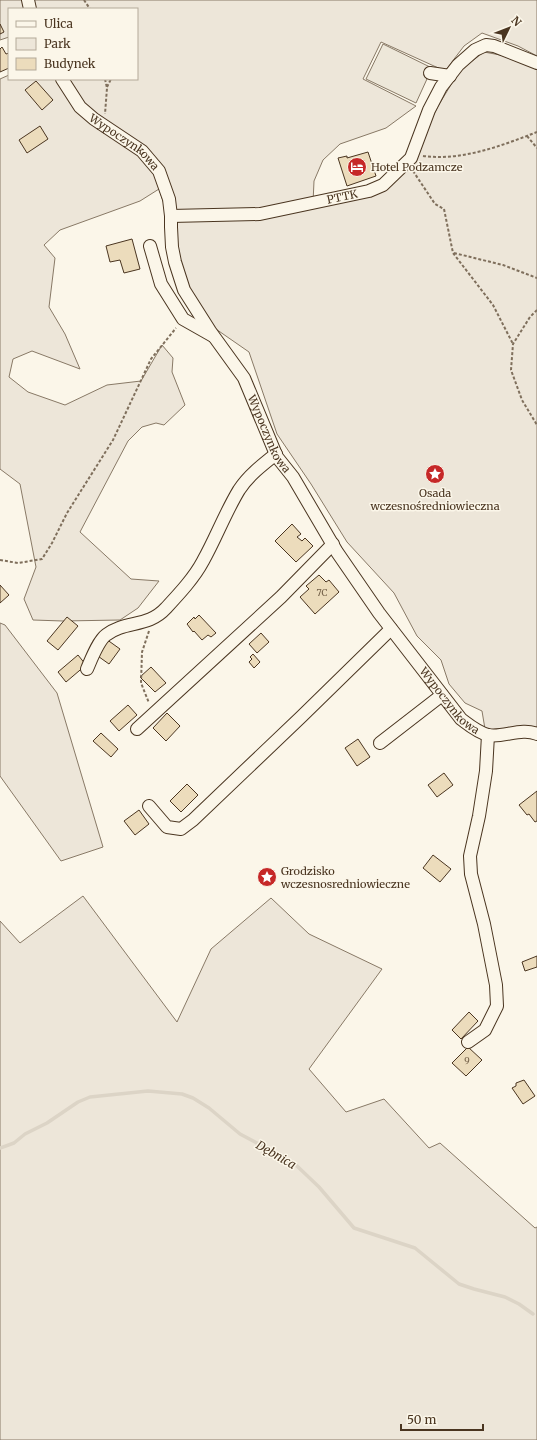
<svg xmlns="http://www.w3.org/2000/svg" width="537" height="1440" viewBox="0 0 537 1440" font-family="Merriweather,serif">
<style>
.green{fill:#ede6d9;stroke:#887966}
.parking{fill:#ede7d9;stroke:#887966}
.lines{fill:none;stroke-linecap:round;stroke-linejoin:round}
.stream{stroke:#dcd4c6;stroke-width:3.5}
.building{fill:#ecdcbc;stroke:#4a3520}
.minor-casing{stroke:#4a3520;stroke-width:14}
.path{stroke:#7f6f5c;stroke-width:2;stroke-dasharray:3 2;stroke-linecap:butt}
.minor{stroke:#fbf6e9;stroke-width:12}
.labels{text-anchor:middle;stroke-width:3;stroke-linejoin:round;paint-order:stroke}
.number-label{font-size:9px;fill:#725f47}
.street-label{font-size:11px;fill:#4a3520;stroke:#fbf6e9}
.poi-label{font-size:11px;fill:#4a3520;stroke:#fbf6e9;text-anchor:start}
.water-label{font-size:12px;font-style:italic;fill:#4a3520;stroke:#fbf6e9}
</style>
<rect width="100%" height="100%" fill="#fbf6e9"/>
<g class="green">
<path d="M0,0h537v56l-19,-10 -36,-13 -18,13 -19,25 -64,-29 -18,37 53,27 -30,22 -46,16 -17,16 -9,21 -1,22 -38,8 -108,2 -8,-24 -19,12 -80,29 -16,15 11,13 -6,49 16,27 15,35 -48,-18 -19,8 -4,18 19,15 37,13 42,-20 34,-4 21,-36 11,13 -1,14 13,33 -21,20 -8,-2 -14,4 -14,14 -48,91 51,47 28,2 -21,27 -18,12 -57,1 -30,-1 -9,-21 12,-32 -16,-83 -20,-15v-390l9,-4v4h128v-70h-128v28l-9,3z"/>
<path d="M484,52l27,5 26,11v659l-14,5 -38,-3 -3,-18 -17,-8 -16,-19 -8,-24 -24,-24 -23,-43 -47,-51 -36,-58 -34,-50 -28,-82 -36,-25 -29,-48 -4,-16 -5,-36 2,-5 7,-2 171,-24 53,-28 30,-62 22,-36z"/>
<path d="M0,623l5,2 52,68 46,154 -42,14 -61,-85z"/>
<path d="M83,896l94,126 34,-73 60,-51 38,36 73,35 -73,100 37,43 38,-13 45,49 11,-5 95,85 2,-1v213h-537v-519l20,22z"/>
</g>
<path class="parking" d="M383,44l49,24 -16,35 -50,-24z"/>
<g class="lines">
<path class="stream" d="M0,1148l14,-5 11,-9 22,-11 31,-21 12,-5 58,-6 34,3 11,4 16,10 31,26 43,23 14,9 22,21 35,41 61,20 44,36 15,5 31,8 14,7 14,10"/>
</g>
<g class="building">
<path d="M0,24l4,8 -4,2z"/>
<path d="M2,47l4,7 3,-1v15l-9,4v-23z"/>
<path d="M36,81l17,19 -11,10 -17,-20z"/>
<path d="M40,126l8,13 -21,14 -8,-13z"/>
<path d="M368,152l8,24 -29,10 -9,-28 9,-2v2z"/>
<path d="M132,239l8,30 -16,4 -4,-13 -10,2 -4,-16z"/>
<path d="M292,524l9,10 -4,3 5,4 3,-3 8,8 -17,16 -21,-21z"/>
<path d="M319,575l7,7 3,-2 10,12 -24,22 -15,-17 9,-8 -3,-3z"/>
<path d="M0,585l9,10 -9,8z"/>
<path d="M199,615l17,18 -5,4 -3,-2 -6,5 -8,-9 -1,1 -6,-8 7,-7 1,2z"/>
<path d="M67,617l11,9 -20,24 -11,-9z"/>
<path d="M261,633l8,9 -12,11 -8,-9z"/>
<path d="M106,639l14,10 -11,15 -14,-10z"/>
<path d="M253,654l7,8 -6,6 -5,-6 3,-3 -2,-2z"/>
<path d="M78,655l8,10 -20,17 -8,-10z"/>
<path d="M151,667l15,16 -11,9 -15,-15z"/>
<path d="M128,705l9,10 -18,16 -9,-10z"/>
<path d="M167,713l13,13 -14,15 -13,-13z"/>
<path d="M101,733l17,16 -7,8 -18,-16z"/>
<path d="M358,739l12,18 -13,9 -12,-18z"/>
<path d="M444,773l9,12 -16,12 -9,-12z"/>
<path d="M187,784l11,11 -17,17 -11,-11z"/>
<path d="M537,791v30l-2,1 -6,-8 -2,1 -8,-10z"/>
<path d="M139,810l10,14 -14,11 -11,-14z"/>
<path d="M433,855l18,14 -11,13 -17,-14z"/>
<path d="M537,956v11l-12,4 -3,-9z"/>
<path d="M469,1012l9,9 -17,18 -9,-9z"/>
<path d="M468,1047l14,13 -16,16 -14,-13z"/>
<path d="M524,1080l11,16 -12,8 -11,-16 4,-2v-3z"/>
</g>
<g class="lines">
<defs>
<g id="minor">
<path d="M28,0l2,9"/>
<path d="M430,73l20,3"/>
<path id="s1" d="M62,79l18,28 14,12 48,32 17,20 10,28 2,17v11l1,20 3,15 9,28 26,41 34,47 33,79 16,20 44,75 42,61 82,106c8,6 16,13 27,16 15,3 34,-8 49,-1"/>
<path id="s2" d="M171,216l89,-2 109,-23 14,-6 28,-27 18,-48 12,-23 17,-22 17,-15 11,-5 8,1 43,17"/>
<path d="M150,246l11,38 22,35 30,17"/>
<path d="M87,669c4,-9 11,-28 19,-34 19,-15 42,-7 60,-27 13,-14 28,-30 37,-47 13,-23 22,-48 36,-71 9,-14 23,-25 37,-36"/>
<path d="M137,729l144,-132 52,-53"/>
<path d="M380,743l62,-48"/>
<path d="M149,806l18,21 14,2 12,-9 108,-103 90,-88"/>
<path d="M468,1042l17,-12 12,-24 -1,-21 -12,-61 -13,-50 -1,-18 9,-40 7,-45 2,-36"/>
</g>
</defs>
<use href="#minor" class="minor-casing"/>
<g class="path">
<path d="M84,0l6,9"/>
<path d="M105,79l2,9 -2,26"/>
<path d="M107,87l4,-8"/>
<path d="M527,136l10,12"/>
<path d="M423,156c39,5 78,-10 114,-24"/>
<path d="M413,171l22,33 9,5 9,44 40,52 20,39"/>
<path d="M454,253l49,12 34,13"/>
<path d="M537,310l-7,7 -17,27 -2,26 11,30 15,25"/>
<path d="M0,560l18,3 24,-4 10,-16 15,-30 46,-73 38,-81 25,-31"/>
<path d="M149,631l-7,21 -1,31 8,20"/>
</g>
<use href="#minor" class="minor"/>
</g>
<defs>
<symbol id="hotel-disc" viewBox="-11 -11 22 22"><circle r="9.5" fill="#c62828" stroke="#fbf6e9"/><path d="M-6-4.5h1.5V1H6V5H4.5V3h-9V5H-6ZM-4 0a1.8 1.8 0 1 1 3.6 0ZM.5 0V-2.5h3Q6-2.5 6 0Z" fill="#fff"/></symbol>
<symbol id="sight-disc" viewBox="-11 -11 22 22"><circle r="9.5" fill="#c62828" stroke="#fbf6e9"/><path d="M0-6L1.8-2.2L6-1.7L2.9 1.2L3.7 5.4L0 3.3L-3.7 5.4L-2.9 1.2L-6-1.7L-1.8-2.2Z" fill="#fff"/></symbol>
</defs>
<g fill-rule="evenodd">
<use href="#hotel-disc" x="346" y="156" width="22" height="22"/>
<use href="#sight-disc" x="424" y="463" width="22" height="22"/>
<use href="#sight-disc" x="256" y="866" width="22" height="22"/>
</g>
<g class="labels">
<g class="number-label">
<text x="322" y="596">7C</text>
<text x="467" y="1064">9</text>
</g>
<g class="street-label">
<text dy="4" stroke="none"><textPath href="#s1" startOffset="90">Wypoczynkowa</textPath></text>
<text dy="4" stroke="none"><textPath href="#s2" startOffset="173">PTTK</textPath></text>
<text dy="4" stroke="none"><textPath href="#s1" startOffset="426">Wypoczynkowa</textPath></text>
<text dy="4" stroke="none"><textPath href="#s1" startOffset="750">Wypoczynkowa</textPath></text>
</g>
<g class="poi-label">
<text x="371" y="171">Hotel Podzamcze</text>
<text x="435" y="497" text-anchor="middle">Osada<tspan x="435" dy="13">wczesnośredniowieczna</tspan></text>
<text x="281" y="875">Grodzisko<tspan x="281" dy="13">wczesnosredniowieczne</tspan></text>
</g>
<g class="water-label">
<text transform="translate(276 1155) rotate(30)" y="4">Dębnica</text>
</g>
</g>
<rect x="8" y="8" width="130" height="72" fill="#fbf6e9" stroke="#b4a999"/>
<rect x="16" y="21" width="20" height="6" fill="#fbf6e9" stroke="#b4a999"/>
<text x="44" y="28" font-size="12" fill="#4a3520">Ulica</text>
<rect x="16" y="38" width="20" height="12" fill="#ede6d9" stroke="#b4a999"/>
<text x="44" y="48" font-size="12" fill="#4a3520">Park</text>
<rect x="16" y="58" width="20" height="12" fill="#ecdcbc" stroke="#b4a999"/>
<text x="44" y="68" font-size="12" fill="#4a3520">Budynek</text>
<g transform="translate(509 28) rotate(47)" stroke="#fbf6e9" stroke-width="3" paint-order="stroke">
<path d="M0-3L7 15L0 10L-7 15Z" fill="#4a3520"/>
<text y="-6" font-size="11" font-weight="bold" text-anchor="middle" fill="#4a3520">N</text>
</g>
<path d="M401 1424v6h82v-6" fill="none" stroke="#4a3520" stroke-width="2"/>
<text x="407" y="1424" font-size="12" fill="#4a3520" stroke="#fbf6e9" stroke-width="3" paint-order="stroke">50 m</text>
</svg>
